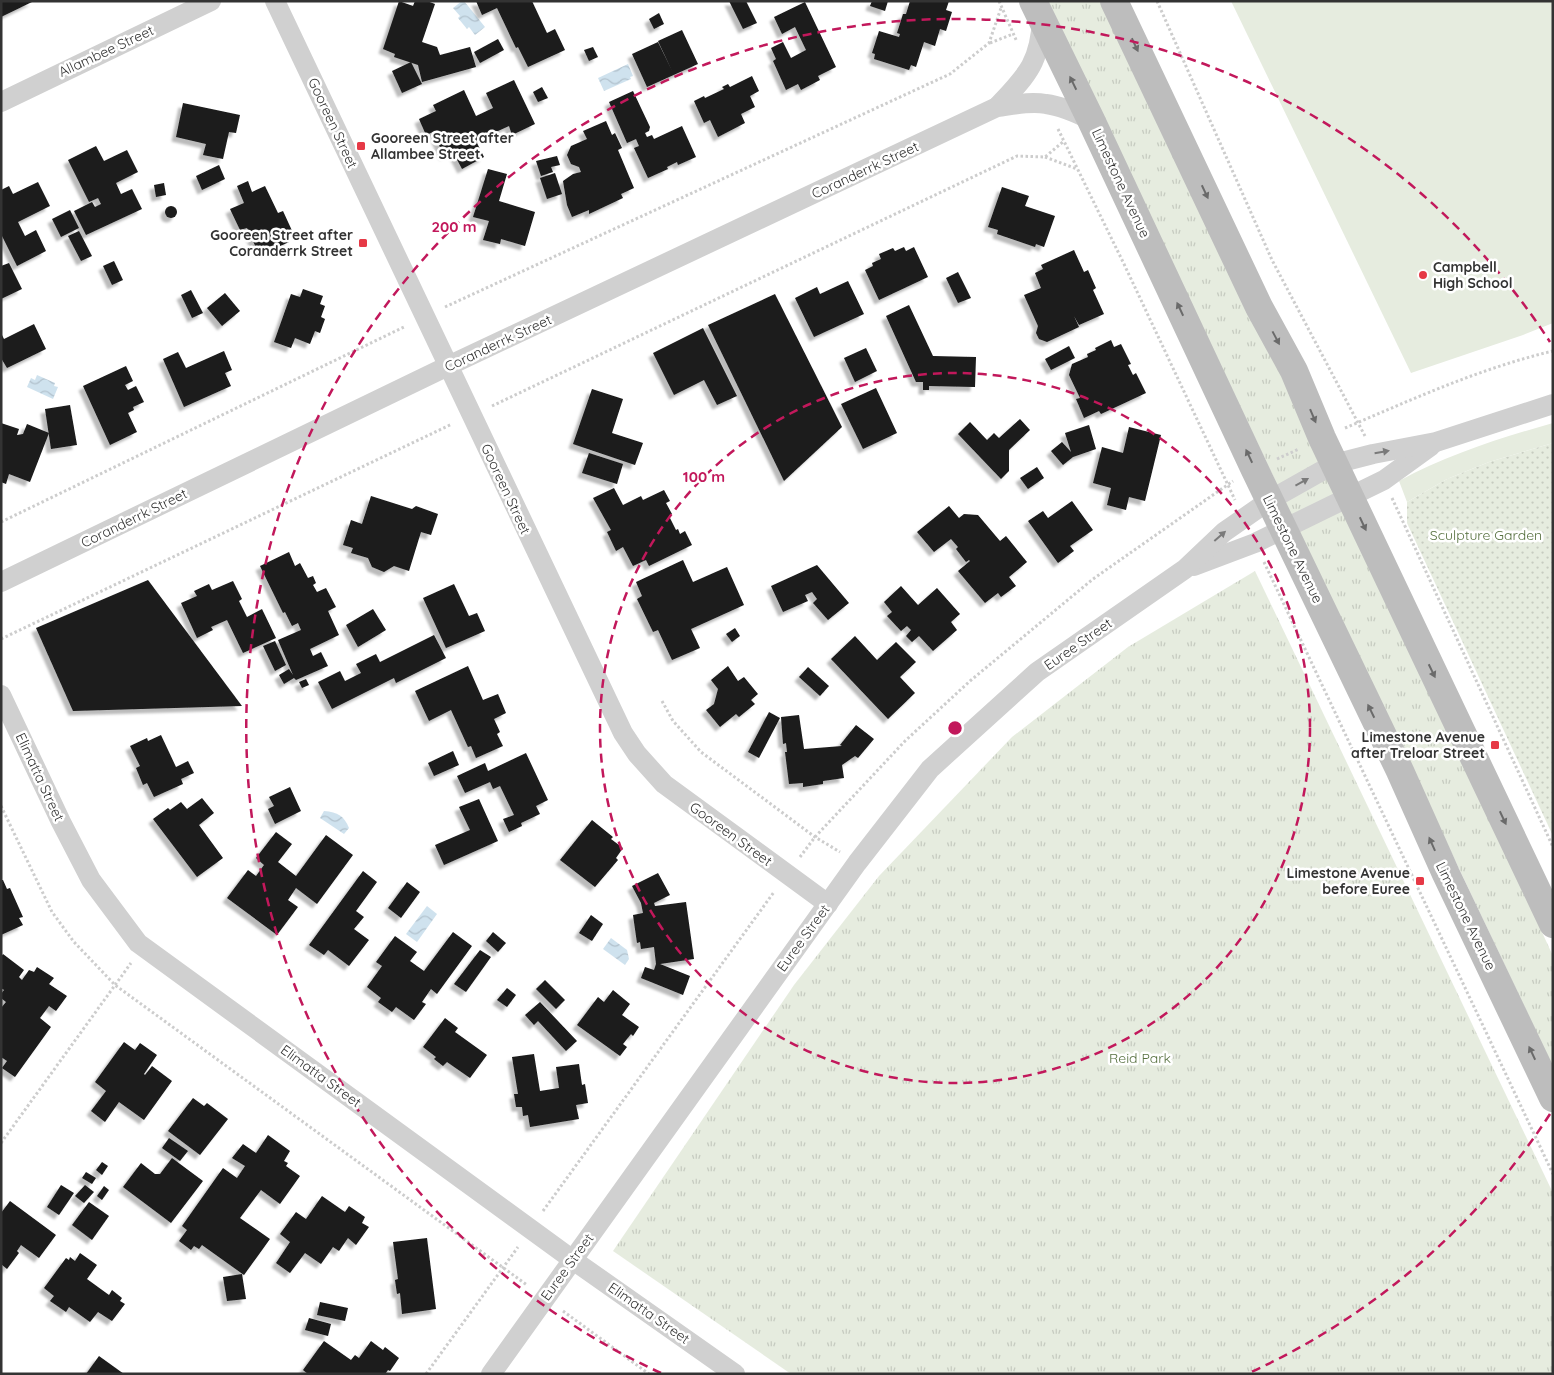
<svg xmlns="http://www.w3.org/2000/svg" width="1554" height="1375" viewBox="0 0 1554 1375" font-family="Quicksand,sans-serif">
<style>
.grass{fill:#e6ecdf}
.park{fill:url(#park-tufts)}
.garden{fill:url(#garden-dots)}
.water{fill:url(#water-waves)}
.building{fill:#1a1a1a;filter:url(#shadow)}
.lines{fill:none;stroke-linecap:round;stroke-linejoin:round}
.path{stroke:#cdcdcd;stroke-width:3;stroke-dasharray:2.5 2.5;stroke-linecap:butt}
.street{stroke:#d0d0d0;stroke-width:20}
.secondary{stroke:#bdbdbd;stroke-width:28}
.oneway{fill:#6a6a6a}
.oneway2{fill:#7a7a7a}
.ring{fill:none;stroke:#c2185b;stroke-width:2.5;stroke-dasharray:9 6}
.poi-dot{fill:#e63946;stroke:#fff;stroke-width:2}
.labels{text-anchor:middle;stroke-width:5;stroke-linejoin:round;paint-order:stroke}
.street-label{font-size:14px;fill:#333;stroke:#fff}
.poi-label{font-size:14px;font-weight:bold;fill:#333;stroke:#fff;text-anchor:end}
.park-label{font-size:14px;fill:#56703f;stroke:#fff}
.centre{fill:#c2185b;stroke:#fff;stroke-width:2.5}
.ring-label{font-size:15px;text-anchor:middle;font-weight:bold;fill:#c2185b;stroke:#fff;stroke-width:5;stroke-linejoin:round;paint-order:stroke}
</style>
<defs>
<pattern id="park-tufts" width="24" height="20" patternUnits="userSpaceOnUse" patternTransform="scale(1.25)"><rect width="24" height="20" fill="#e6ecdf"/><path d="M3 7l-1-3M5 7V3M7 7l1-3M15 17l-1-3M17 17v-4M19 17l1-3" fill="none" stroke="#c6cbc0"/></pattern>
<pattern id="garden-dots" width="8" height="8" patternUnits="userSpaceOnUse" patternTransform="scale(1.25)"><rect width="8" height="8" fill="#e6ecdf"/><path d="M2 2h.1M6 6h.1" fill="none" stroke="#c6cbc0" stroke-width="1.8" stroke-linecap="round"/></pattern>
<pattern id="water-waves" width="16" height="10" patternUnits="userSpaceOnUse" patternTransform="scale(1.25)"><rect width="16" height="10" fill="#cfe2ee"/><path d="M0 5q4-4 8 0t8 0" fill="none" stroke="#b2c2cd"/></pattern>
<filter id="shadow"><feDropShadow dx="-4.5" dy="4.5" stdDeviation="1" flood-color="#0004"/></filter>
</defs>
<rect width="100%" height="100%" fill="#fff"/>
<g class="grass">
<path d="M1231,1h322v322l-30,12 -112,38z"/>
<path d="M1553,423v20l-64,19 -42,17 -40,23 -8,-21c48,-26 101,-43 154,-58z"/>
</g>
<g class="park">
<path d="M1048,1h68l179,396 258,559v111z"/>
<path d="M1255,571l298,622v181h-762l-178,-123 181,-266 85,-109 133,-139 116,-90z"/>
</g>
<path class="garden" d="M1553,443v393l-146,-313v-21l40,-23 42,-17z"/>
<g class="water">
<path d="M462,1h2l21,26 -10,8 -6,-8 -2,2 -9,-11 2,-2 -7,-8z"/>
<path d="M628,64l5,12 -3,1 1,2 -27,12 -6,-13z"/>
<path d="M37,375l18,8 -1,3 4,1 -5,12 -26,-12 4,-9 4,2z"/>
<path d="M324,811c14,1 20,5 25,17l-5,6 -24,-16z"/>
<path d="M427,906l10,8 -20,28 -11,-8z"/>
<path d="M611,938l16,12 2,9 -4,6 -22,-16z"/>
</g>
<g class="building">
<path d="M1,1h33l-33,16z"/>
<path d="M399,1l14,5 2,-5h12l8,3 -13,38 15,5 3,8 30,-8 6,20 -54,15 -4,-17 -24,-8 1,-3 -12,-5z"/>
<path d="M476,1h56l15,32 8,-4 10,21 -37,17 -10,-20 -2,1 -19,-40 -15,7z"/>
<path d="M729,1h17l11,22 -14,6z"/>
<path d="M872,1h16l-3,10 -15,-5z"/>
<path d="M910,1h39l-3,9 6,2 -6,19 -6,-2 -5,17 -11,-4 -8,25 -5,-2 -2,5 -35,-11 1,-5 -3,-1 7,-22 20,6 1,-3 -3,-1 6,-19h3z"/>
<path d="M805,2l31,65 -18,9 2,4 -19,10 -3,-6 -12,6 -13,-29 3,-2 -5,-11 12,-6 8,16 15,-8 -11,-23 -13,7 -8,-17z"/>
<path d="M659,13l5,11 -10,5 -5,-10z"/>
<path d="M682,30l16,34 -51,23 -15,-33 26,-12 15,31 -15,-32z"/>
<path d="M498,39l6,11 -24,13 -6,-11z"/>
<path d="M593,47l5,10 -9,4 -5,-11z"/>
<path d="M411,62l11,22 -20,9 -10,-22z"/>
<path d="M752,76l7,15 -9,5 5,11 -14,7 4,9 -27,14 -8,-17 -6,3 -10,-22 10,-5 1,2 19,-9 -2,-2 6,-3 2,3z"/>
<path d="M514,80l21,44 -23,11 -3,-9 -33,15 8,16 -22,12 -9,-17 -9,4 -11,-24 -7,3 -7,-16 17,-8 -3,-6 31,-15 12,26 17,-8 -7,-15z"/>
<path d="M542,87l6,11 -10,4 -5,-10z"/>
<path d="M633,91l17,36 -1,4 -4,2 2,4 5,-2 2,4 28,-13 14,31 -18,8 -1,-3 -10,5 1,2 -20,9 -14,-30 5,-2 -3,-7 -9,4 -18,-41z"/>
<path d="M183,103l57,12 -4,18 -7,-1 -6,27 -20,-4 3,-11 -30,-7z"/>
<path d="M606,121l6,14 3,-2 7,15 -4,2 16,38 -13,6 2,4 -34,16v-4l-17,7 -5,-12 -4,-24 10,-7 8,-2 -2,-5 -8,-3 -4,-9 4,-9 16,-7 -4,-8z"/>
<path d="M96,146l8,15 23,-11 11,22 -22,11 5,11 11,-5 10,20 -56,26 -12,-24 18,-9 3,5 6,-3 -3,-6 -9,4 -21,-42z"/>
<path d="M557,156l3,9 -9,2 2,5 -12,4 -5,-15z"/>
<path d="M219,165l6,14 -23,11 -6,-14z"/>
<path d="M488,169l19,5 -8,27 36,11 -10,34 -24,-7 -1,5 -17,-4 6,-19 -16,-4z"/>
<path d="M555,173l7,21 -15,5 -7,-21z"/>
<path d="M248,181l4,11 13,-6 13,27 5,-2 11,24 -7,3 2,4 -17,8 -1,-4 -13,6 -11,-24 -7,2 -10,-21 14,-6 -7,-17z"/>
<path d="M38,182l12,24 -32,16 7,14 11,-6 10,21 -29,15 -16,-32v-44l8,-4 4,8z"/>
<path d="M164,183l2,12 -10,2 -2,-12z"/>
<path d="M1002,187l27,9 -4,10 30,10 -11,31 -8,-3 -1,3 -38,-13 1,-4 -10,-3z"/>
<circle cx="171" cy="212" r="6"/>
<path d="M70,210l9,18 -18,9 -9,-18z"/>
<path d="M79,231l13,25 -11,5 -13,-25z"/>
<path d="M904,247l2,4 8,-4 14,30 -49,23 -14,-30 8,-4 -1,-3 9,-4 -2,-5 14,-6 2,3z"/>
<path d="M1074,250l10,22 4,-2 8,18 -3,2 11,24 -25,11 -5,-9 5,11 -32,15 -8,-3 -3,-6 2,-7 -14,-31 17,-7 -6,-15 8,-4 -2,-4z"/>
<path d="M114,261l9,19 -11,5 -9,-19z"/>
<path d="M9,263l13,26 -21,10v-33z"/>
<path d="M958,272l13,26 -13,5 -12,-25z"/>
<path d="M848,281l16,33 -50,23 -19,-39 22,-11 3,7z"/>
<path d="M303,289l20,7 -3,8 5,2 -4,11 4,2 -5,14 -5,-2 -5,13 -15,-6 -4,10 -17,-6 17,-48 9,3z"/>
<path d="M191,290l12,23 -11,5 -11,-23z"/>
<path d="M225,293l15,18 -18,15 -15,-18z"/>
<path d="M775,294l67,133 -58,54 -76,-156z"/>
<path d="M909,305l24,51 43,1 -1,30 -46,-1v4h-6v-8h-7l-30,-66z"/>
<path d="M34,324l12,25 -39,19 -6,-10v-25l3,6z"/>
<path d="M703,328l34,68 -20,9 -13,-25 -30,15 -21,-42z"/>
<path d="M1111,340l3,7 7,-3 10,20 -3,1 5,10 3,-2 10,20 -45,21 -2,-3 -15,7 -8,-19 4,-1 -11,-23 3,-11 16,-7 -1,-3 9,-4 -1,-2z"/>
<path d="M1069,346l6,12 -24,12 -6,-11z"/>
<path d="M866,348l11,23 -22,11 -11,-24z"/>
<path d="M224,351l8,19 -7,3 6,13 -47,21 -21,-48 15,-7 8,16z"/>
<path d="M126,366l7,15 -8,4 3,5 8,-4 8,16 -11,5 1,3 -6,3 9,19 -27,13 -27,-59z"/>
<path d="M876,388l21,45 -34,16 -22,-45z"/>
<path d="M592,389l31,10 -11,34 31,10 -8,22 -62,-21z"/>
<path d="M70,405l7,40 -26,4 -6,-40z"/>
<path d="M1020,419l10,11 -21,20v21l-8,8 -43,-45 12,-12 17,18 7,-7 5,5z"/>
<path d="M1,423l18,6 -2,6 6,-1 4,-10 22,9 -19,49 -21,-8 -3,10 -5,-2z"/>
<path d="M1089,425l7,24 -23,8 -10,8 -12,-14 11,-9 9,10 -6,-19z"/>
<path d="M1129,427l32,8 -16,66 -16,-4 -3,13 -19,-5 4,-17 -18,-5 9,-36 21,6z"/>
<path d="M589,453l34,11 -6,20 -35,-11z"/>
<path d="M1037,467l7,11 -16,11 -8,-11z"/>
<path d="M614,488l9,17 18,-9 2,4 21,-10 6,11 -4,2 6,11 -3,2 7,14 2,-1 2,5 5,-3 7,14 -43,21 -3,-6 -13,6 -10,-19 -7,4 -9,-19 4,-2 -18,-32z"/>
<path d="M371,496l41,13 4,-3 22,8 -7,21 -10,-3 -12,39 -15,-5 -10,6 -12,-5 -4,-9 -17,-5 2,-5 -10,-3 8,-25 11,4z"/>
<path d="M1072,501l21,29 -23,16 4,5 -16,12 -30,-42 15,-10 5,7z"/>
<path d="M949,506l10,12 5,-4 14,1 22,26 6,-5 21,26 -18,15 7,9 -15,11 -3,-4 -13,10 -27,-32 12,-10 -1,-1 -3,2 -10,-13 2,-2 -7,-8 -17,13 -17,-20z"/>
<path d="M289,552l6,14 5,-3 8,15 5,-2 3,7 -3,2 4,7 9,-4 10,19 -8,4 11,24 -29,14 3,7 8,-4 7,14 -32,14 -2,-2 -10,6 -5,-9 10,-6 4,6 -15,-35 23,-10 -3,-7 -6,3 -7,-14 -2,1 -23,-47z"/>
<path d="M683,560l10,22 34,-15 17,38 -53,24 9,19 -28,12 -14,-30 -5,2 -16,-33 5,-3 -6,-14z"/>
<path d="M817,565l32,38 -21,17 -15,-17 4,-4 -5,-7 -7,3 3,6 -25,11 -12,-26z"/>
<path d="M148,580l94,126 -169,5 -37,-83z"/>
<path d="M233,581l9,18 -3,2 8,16 15,-8 14,29 -33,15 -16,-33 -16,7 2,3 -16,8 -16,-35 16,-7 -3,-5 15,-7 3,6z"/>
<path d="M454,584l15,32 8,-3 8,18 -39,17 -23,-50z"/>
<path d="M901,586l17,19 19,-17 23,26 -9,8 6,8 -24,21 -14,-15 -7,6 -6,-6 5,-6 -4,-4 -6,5 -14,-15 5,-4 -8,-10z"/>
<path d="M373,609l13,21 -28,17 -12,-22z"/>
<path d="M735,628l5,8 -8,6 -6,-8z"/>
<path d="M434,635l12,23 -50,25 -2,-5 -62,31 -14,-27 22,-11 5,10 16,-8 -5,-9 20,-10 4,8z"/>
<path d="M855,636l22,24 19,-18 20,20 -16,15 15,16 -27,26 -57,-60z"/>
<path d="M275,641l11,24 -11,6 -12,-25z"/>
<path d="M468,666l15,34 15,-6 8,19 -12,6 6,13 -3,2 6,12 -27,12 -5,-12 -3,1 -17,-37 -22,11 -14,-30z"/>
<path d="M728,666l10,15 6,-4 14,17 -7,6 4,4 -16,13 -3,-3 -16,13 -14,-17 8,-6 4,-15 -7,-9z"/>
<path d="M808,667l21,19 -9,10 -21,-19z"/>
<path d="M306,679l3,6 -7,3 -3,-6z"/>
<path d="M769,712l11,6 -21,40 -11,-6z"/>
<path d="M799,715l5,34 38,-3 -2,-1 16,-20 18,14 -16,19 -3,-2 -13,9 2,13 -21,3v3l-20,3v-4l-14,1 -4,-32h2l-1,-9 -3,1 -2,-27z"/>
<path d="M161,735l15,32 12,-6 6,12 -13,6 2,5 -29,13 -7,-14 -4,2 -7,-17 4,-2 -10,-20 17,-8 1,3z"/>
<path d="M453,751l6,14 -25,11 -6,-13z"/>
<path d="M526,753l22,47 -12,6 4,8 -19,9 1,3 -13,6 -6,-13 11,-4 -14,-29 -7,3 -3,-7 -25,11 -8,-17 28,-13 3,8z"/>
<path d="M290,787l11,24 -26,13 -7,-15 6,-3 -5,-9z"/>
<path d="M202,798l12,15 -15,12 24,33 -26,19 -44,-58 15,-11 2,2 11,-8 6,7z"/>
<path d="M479,799l19,42 -54,24 -9,-20 35,-15 -11,-23z"/>
<path d="M592,820l21,17 -2,2 12,9 -7,10 2,2 -23,27 -35,-27z"/>
<path d="M276,832l16,12 -14,18 18,14 30,-41 27,20 -36,49 -21,-16 -8,12 10,7 -21,28 -50,-37 21,-28 8,6 8,-11 -8,-7z"/>
<path d="M363,871l14,11 -21,29 8,6 -10,12 15,11 -20,26 -21,-16 -4,5 -15,-10z"/>
<path d="M658,873l12,22 -16,8 1,3 31,-4 8,57 -34,5 30,12 -7,19 -42,-17 4,-11 9,3 2,-6 -2,-17 -13,2 -1,-7 -3,1 -4,-28 10,-2 -2,-10 -9,-17z"/>
<path d="M1,880h2l4,9 3,-1 13,29 -4,1 4,7 -22,10z"/>
<path d="M407,882l13,10 -19,26 -13,-10z"/>
<path d="M591,915l12,9 -11,17 -13,-8z"/>
<path d="M453,932l19,14 -35,48 -6,-5 -9,13 4,2 -12,16 -18,-13 -4,5 -14,-10 3,-4 -14,-11 15,-21 -6,-4 19,-26 22,16 -7,9 14,10z"/>
<path d="M493,932l13,11 -8,9 -12,-11z"/>
<path d="M480,950l11,7 -25,35 -12,-8z"/>
<path d="M3,954l21,16 -5,7 3,3 7,-10 5,2 3,-5 17,11 -5,6 18,12 -11,15 -7,-5 -9,12 11,9 -36,50 -13,-9 5,-7 -6,-4v-49l5,-6 -5,-4v-4l3,-4 -3,-2v-31z"/>
<path d="M545,980l20,20 -9,9 -20,-20z"/>
<path d="M507,988l9,7 -9,12 -10,-7z"/>
<path d="M613,990l17,14 -8,11 17,12 -6,9 -2,-2 -8,10 4,3 -7,9 -43,-31 21,-28 6,5z"/>
<path d="M540,1002l37,39 -11,10 -28,-30 -4,4 -9,-10z"/>
<path d="M445,1018l13,10 -3,4 32,23 -17,23 -23,-16 -4,4 -9,-7 2,-2 -13,-10z"/>
<path d="M124,1042l11,8 5,-7 17,12 -13,19 1,1 7,-9 20,15 -28,39 -25,-18 -14,20 -14,-11 15,-20 -11,-9z"/>
<path d="M534,1054l6,37 19,-3 -3,-21 23,-3 3,21 3,-1 3,19 -12,2 3,14 -49,8 -2,-12 -5,1 -1,-9h-6l-2,-13h4l-6,-37z"/>
<path d="M193,1098l11,8 3,-3 21,16 -28,36 -32,-24z"/>
<path d="M268,1135l22,16 -6,10 4,2 -2,3 14,10 -20,28 -19,-14 -21,28 30,21 -26,36 -42,-30 -3,4 -5,-3 -3,4 -12,-9 8,-11 -5,-4 41,-58 14,10 8,-12 -13,-8 11,-14 13,9z"/>
<path d="M169,1138l19,13 -8,10 -18,-13z"/>
<path d="M172,1158l31,23 -32,42 -48,-36 18,-24 14,11h5z"/>
<path d="M102,1162l6,4 -6,9 -6,-5z"/>
<path d="M86,1172l10,6 -4,6 -10,-6z"/>
<path d="M61,1185l13,8 -15,22 -12,-8z"/>
<path d="M85,1185l9,7 -10,11 -9,-7z"/>
<path d="M104,1186l5,4 -7,10 -5,-4z"/>
<path d="M322,1196l23,16 4,-6 16,11 -3,6 7,4 -13,18 -8,-7 -9,13 -6,-4 -12,17 -16,-11 -15,20 -14,-10 14,-21 -10,-8 16,-22 10,7z"/>
<path d="M10,1201l46,34 -17,23 -18,-13 -4,6 2,2 -12,16 -6,-5v-51z"/>
<path d="M89,1202l20,14 -17,24 -20,-15z"/>
<path d="M427,1238l9,71 -34,5 -2,-21 -3,1 -2,-14 3,-1 -5,-37z"/>
<path d="M80,1253l17,12 -10,14 22,16 3,-5 10,8 -2,3 5,3 -13,17 -14,-9 -8,10 -21,-15 -3,5 -16,-11 4,-5 -10,-8 22,-30 3,2 1,-3 5,4z"/>
<path d="M242,1274l4,25 -19,2 -4,-24z"/>
<path d="M320,1302l28,6 -3,13 -28,-6z"/>
<path d="M309,1318l22,6 -3,12 -23,-6z"/>
<path d="M324,1341l27,19 4,-5 4,3 12,-17 12,9 2,-3 14,11 -9,13 -2,-1 -3,4h-77l-5,-4z"/>
<path d="M99,1356l25,18h-38z"/>
</g>
<g class="lines">
<g class="path">
<path d="M999,1l18,41"/>
<path d="M1157,1l115,259 93,176"/>
<path d="M990,43l23,-9"/>
<path d="M1058,129l66,135 111,236"/>
<path d="M1045,157l32,12"/>
<path d="M445,307l505,-233 39,-31 12,-35"/>
<path d="M492,406l525,-250 28,1 19,-16"/>
<path d="M1345,428c68,-29 136,-60 208,-77"/>
<path d="M1277,459l22,-10"/>
<path d="M1392,498l161,349"/>
<path d="M1,522l405,-196"/>
<path d="M1264,562l289,612"/>
<path d="M1,639l451,-215"/>
<path d="M662,701l11,20 28,31 114,85 25,15"/>
<path d="M1,806l51,106 22,30 41,43 412,300"/>
<path d="M800,857l15,-20 90,-96 65,-60 123,-102 140,-98"/>
<path d="M1,1143l130,-180"/>
<path d="M543,1211l231,-319"/>
<path d="M563,1311l86,63"/>
<path d="M426,1374l92,-127"/>
</g>
<g class="street">
<path d="M275,1l348,732 14,21 27,30 164,120"/>
<path d="M1,102l210,-101"/>
<path d="M997,107c29,-31 43,-43 45,-88"/>
<path d="M1194,566l61,-23 129,-63 47,-34"/>
<path d="M1,582l447,-216 549,-259c16,-2 33,-6 49,-3 16,2 31,9 45,16"/>
<path d="M1,695l60,127 30,58 47,63 435,317 162,114"/>
<path d="M491,1374l366,-511 73,-94 107,-97 148,-103 39,-37 46,-32 64,-36 39,-10 63,-12 117,-38"/>
</g>
<g class="secondary">
<path d="M1033,1l58,119 164,350 145,301 46,103 107,224"/>
<path d="M1114,1l145,306 35,64 28,67 28,59 203,427"/>
</g>
</g>
<defs><path id="oneway-solid" d="M-6-.8H1V-3.2L6.5 0L1 3.2V.8H-6Z" transform="scale(1.25)"/></defs>
<g class="oneway">
<use href="#oneway-solid" transform="translate(1135 45) rotate(65)"/>
<use href="#oneway-solid" transform="translate(1073 83) rotate(-116)"/>
<use href="#oneway-solid" transform="translate(1205 192) rotate(65)"/>
<use href="#oneway-solid" transform="translate(1180 309) rotate(-115)"/>
<use href="#oneway-solid" transform="translate(1276 338) rotate(62)"/>
<use href="#oneway-solid" transform="translate(1313 416) rotate(67)"/>
<use href="#oneway-solid" transform="translate(1249 456) rotate(-115)"/>
<use href="#oneway-solid" transform="translate(1363 524) rotate(65)"/>
<use href="#oneway-solid" transform="translate(1432 671) rotate(64)"/>
<use href="#oneway-solid" transform="translate(1371 711) rotate(-116)"/>
<use href="#oneway-solid" transform="translate(1503 818) rotate(65)"/>
<use href="#oneway-solid" transform="translate(1432 844) rotate(-114)"/>
<use href="#oneway-solid" transform="translate(1532 1053) rotate(-115)"/>
</g>
<g class="oneway2">
<use href="#oneway-solid" transform="translate(1382 452) rotate(-10)"/>
<use href="#oneway-solid" transform="translate(1302 482) rotate(-29)"/>
<use href="#oneway-solid" transform="translate(1220 536) rotate(-41)"/>
</g>
<g class="ring">
<circle cx="955" cy="728" r="355"/>
<path d="M1550 1114A709 709 0 0 1 1249 1373M661 1373A709 709 0 1 1 1550 342"/>
</g>
<g class="poi-dot">
<rect x="356" y="141" width="10" height="10" rx="2.5"/>
<rect x="358" y="238" width="10" height="10" rx="2.5"/>
<circle cx="1423" cy="275" r="5"/>
<rect x="1490" y="740" width="10" height="10" rx="2.5"/>
<rect x="1415" y="876" width="10" height="10" rx="2.5"/>
</g>
<g class="labels">
<g class="street-label">
<text transform="translate(106 51) rotate(-25)" y="5">Allambee Street</text>
<text transform="translate(333 123) rotate(65)" y="5">Gooreen Street</text>
<text transform="translate(865 170) rotate(-25)" y="5">Coranderrk Street</text>
<text transform="translate(1121 183) rotate(65)" y="5">Limestone Avenue</text>
<text transform="translate(498 343) rotate(-25)" y="5">Coranderrk Street</text>
<text transform="translate(506 489) rotate(65)" y="5">Gooreen Street</text>
<text transform="translate(134 518) rotate(-26)" y="5">Coranderrk Street</text>
<text transform="translate(1293 549) rotate(64)" y="5">Limestone Avenue</text>
<text transform="translate(1078 644) rotate(-35)" y="5">Euree Street</text>
<text transform="translate(40 777) rotate(65)" y="5">Elimatta Street</text>
<text transform="translate(731 834) rotate(36)" y="5">Gooreen Street</text>
<text transform="translate(1466 916) rotate(64)" y="5">Limestone Avenue</text>
<text transform="translate(803 938) rotate(-54)" y="5">Euree Street</text>
<text transform="translate(321 1076) rotate(36)" y="5">Elimatta Street</text>
<text transform="translate(567 1267) rotate(-54)" y="5">Euree Street</text>
<text transform="translate(649 1313) rotate(35)" y="5">Elimatta Street</text>
</g>
<g class="poi-label">
<text x="371" y="143" text-anchor="start">Gooreen Street after<tspan x="371" dy="16">Allambee Street</tspan></text>
<text x="353" y="240">Gooreen Street after<tspan x="353" dy="16">Coranderrk Street</tspan></text>
<text x="1433" y="272" text-anchor="start">Campbell<tspan x="1433" dy="16">High School</tspan></text>
<text x="1485" y="742">Limestone Avenue<tspan x="1485" dy="16">after Treloar Street</tspan></text>
<text x="1410" y="878">Limestone Avenue<tspan x="1410" dy="16">before Euree</tspan></text>
</g>
<g class="park-label">
<text x="1486" y="540">Sculpture Garden</text>
<text x="1140" y="1063">Reid Park</text>
</g>
</g>
<circle cx="955" cy="728" r="8" class="centre"/>
<g class="ring-label">
<text x="454" y="232">200 m</text>
<text x="704" y="482">100 m</text>
</g>
<rect width="1554" height="1375" fill="none" stroke="#333333" stroke-width="5"/>
</svg>
